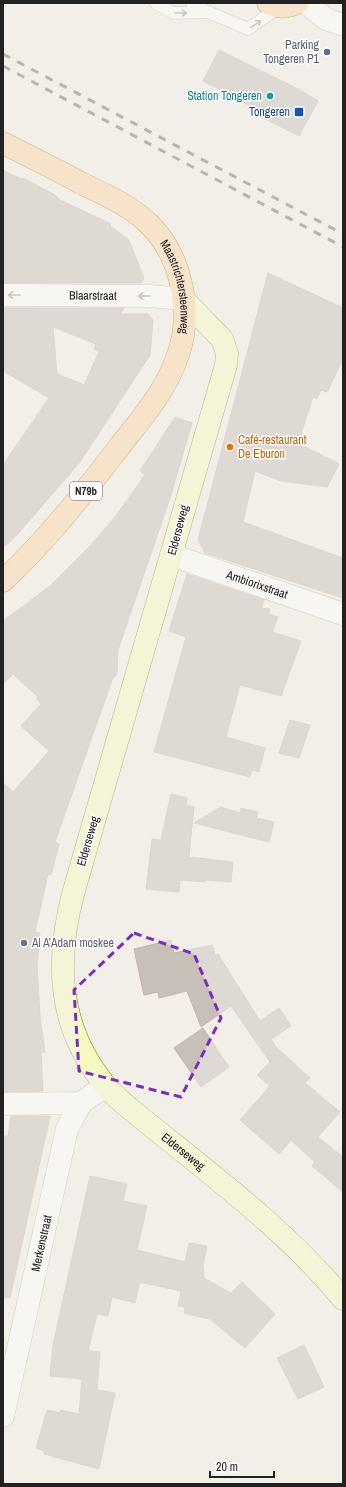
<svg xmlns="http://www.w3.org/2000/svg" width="346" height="1487" viewBox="0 0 346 1487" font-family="'Archivo Narrow',sans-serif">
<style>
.building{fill:#c7bfb8;stroke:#c4b6ab;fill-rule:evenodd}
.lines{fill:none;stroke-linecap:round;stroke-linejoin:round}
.lane-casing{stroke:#a9a9a9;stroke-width:13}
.street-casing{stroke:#a9a9a9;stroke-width:23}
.secondary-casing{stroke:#707d05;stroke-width:23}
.primary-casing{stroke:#a06b00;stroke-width:23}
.lane{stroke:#fff;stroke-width:12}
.street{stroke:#fff;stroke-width:22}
.secondary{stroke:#f7fabf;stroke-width:22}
.primary{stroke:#fcd6a4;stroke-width:22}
.rail{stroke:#707070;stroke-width:3;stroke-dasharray:8 8;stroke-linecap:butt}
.oneway{stroke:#9c9c9c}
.marked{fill:none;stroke:#7b2cbf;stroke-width:3;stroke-dasharray:8 5;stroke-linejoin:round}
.service-dot{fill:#5c6f8a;stroke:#fff;stroke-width:1.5}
.culture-dot{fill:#0f9aa8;stroke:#fff;stroke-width:1.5}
.transit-dot{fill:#1a4fb4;stroke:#fff;stroke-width:1.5}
.food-dot{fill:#e8710a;stroke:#fff;stroke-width:1.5}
.worship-dot{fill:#6b7280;stroke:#fff;stroke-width:1.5}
.labels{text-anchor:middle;stroke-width:3;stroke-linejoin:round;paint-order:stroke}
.shield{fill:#fff;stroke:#646464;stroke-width:1}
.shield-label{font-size:11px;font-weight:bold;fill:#222}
.service-label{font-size:12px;fill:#4e5e75;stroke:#fff;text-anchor:end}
.culture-label{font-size:12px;fill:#0d838f;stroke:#fff;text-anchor:end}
.transit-label{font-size:12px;fill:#164399;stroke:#fff;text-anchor:end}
.street-label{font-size:12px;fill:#222;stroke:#fff}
.food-label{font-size:12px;fill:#c56008;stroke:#fff;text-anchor:start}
.worship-label{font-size:12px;fill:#5b616d;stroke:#fff;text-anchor:start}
</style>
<rect width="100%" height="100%" fill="#f2efe9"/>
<g class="building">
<path d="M219,50l81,40 18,11 -19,35 -38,-19 2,-4 -60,-32z"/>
<path d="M3,170l16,8 6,1 30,16 5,5 51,24 -1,2 19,14 15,39 -3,4h-138z"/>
<path d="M268,273l75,35v51l-16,33 -6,-2 -4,9 -4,-2 -15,46 41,21 -12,23 -46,-6 -26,-10 -12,51 100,36v40l-138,-45 -7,-13z"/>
<path d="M3,308h121l-4,6h28l5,6 -3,35 -49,75 -22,33 -62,72 -14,13v-83l46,-67 -46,-27zM53,327l43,17 -2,5 5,3 -15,33 -27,-11z"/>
<path d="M175,417l17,6 -22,75 -52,152 -1,24 -5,6 -57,162 4,2 -8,31 -3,-1 -13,58 5,1 -3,32 3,51 5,36h-4l2,39 -40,1v-309l10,9 36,-41 -28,-25 20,-22 -5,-5 2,-2 -25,-23 -10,10v-63l47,-35 41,-41 25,-29 29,-41 -5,-4z"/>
<path d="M187,574l77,26 -3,8 9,1 -2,5 10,3 -6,15 29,9 -20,55 -41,-11 -14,52 39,11 -6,24 -7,-2 -2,7 -96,-25 32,-115 -17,-6z"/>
<path d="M290,720l20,5 -11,33 -20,-5z"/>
<path d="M171,794l16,4 -1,7 8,2 -5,50 44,5 -2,20 -26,-2v2l-25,-2 -1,12 -33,-3 6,-50 9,1z"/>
<path d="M221,807l19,6 1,-5 17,4 -2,6 18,4 -5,20 -75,-19z"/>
<path d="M171,940l3,13 38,-8 3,10 3,-1 42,67 19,-13 12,18 -20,13 4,7 35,32 -5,5 35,29 -22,25 25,20v35l-31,-26 3,-4 -24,-22 -12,14 -39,-34 30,-34 -13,-11 13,-13 -39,-56 -30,21 -14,-36 -28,7 -1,-6 -14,3 -10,-46z"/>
<path d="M203,1028l26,39 -28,20 -27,-39z"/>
<path d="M11,1116h39l-40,182 -7,-1v-161h5z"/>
<path d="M90,1176l37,8 -4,17 24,5 -10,44 48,12 4,-19 18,3 -4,19 1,13 27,15 11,-11 33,32 -30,34 -35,-29 -26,-6 1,-6 -7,-1 3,-15 -41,-9 -5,21 -23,-6 -4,19 -11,-2 -9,37 12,1 -3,38 18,3 -16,76 -55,-15 1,-3 -9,-3 11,-38 13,3 1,-3 18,4 3,-35 -32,-3 3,-31z"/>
<path d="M304,1345l20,42 -26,12 -21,-41z"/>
</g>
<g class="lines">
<defs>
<g id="lane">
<path d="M156,3l17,10 35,-1"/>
<path d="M192,3l16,9 40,17 30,-21"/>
</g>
<g id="street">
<path d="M306,3l20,16 17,6"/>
<path id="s1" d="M3,295l147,1 33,3"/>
<path id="s2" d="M171,555l172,59"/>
<path d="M3,1104l78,-1"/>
<path id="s3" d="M3,1416l64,-287 14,-26 24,-17"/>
</g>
<g id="secondary">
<path id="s4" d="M183,299l39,40 5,14 -1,12 -153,529c-18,69 -15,133 32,191 7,9 16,16 24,23 74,61 153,117 214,191"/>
</g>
<g id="primary">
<path d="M268,3c11,5 18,5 29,0"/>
<path id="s5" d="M3,143c26,13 52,26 78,40 25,12 50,23 69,42 32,32 43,88 28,130 -11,34 -36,63 -58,91 -37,48 -73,94 -117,135"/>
</g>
</defs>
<use href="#lane" class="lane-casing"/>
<use href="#street" class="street-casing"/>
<use href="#secondary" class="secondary-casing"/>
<use href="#primary" class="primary-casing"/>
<use href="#lane" class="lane"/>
<use href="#street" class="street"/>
<use href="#secondary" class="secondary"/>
<use href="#primary" class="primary"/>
<g class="rail">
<path d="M3,54l340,180"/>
<path d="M3,66l340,181"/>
</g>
</g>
<defs><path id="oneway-shaft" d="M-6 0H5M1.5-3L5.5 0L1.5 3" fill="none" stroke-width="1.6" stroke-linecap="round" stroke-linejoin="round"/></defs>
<g class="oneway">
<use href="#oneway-shaft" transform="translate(181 13)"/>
<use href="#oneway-shaft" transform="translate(256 24) rotate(-35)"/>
<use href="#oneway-shaft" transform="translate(14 295) rotate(-180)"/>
<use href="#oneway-shaft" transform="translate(144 296) rotate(-180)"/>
</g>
<path d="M0 0H346V1487H0ZM134,933l60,21 27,64 -40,79 -102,-26 -5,-81z" fill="#f2efe9" fill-opacity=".55" fill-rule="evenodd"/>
<path class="marked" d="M134,933l60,21 27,64 -40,79 -102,-26 -5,-81z"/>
<circle class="service-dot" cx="327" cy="52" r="4"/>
<circle class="culture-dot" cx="270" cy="96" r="4"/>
<rect class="transit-dot" x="294" y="107" width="10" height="10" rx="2"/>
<circle class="food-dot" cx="230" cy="447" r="4"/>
<circle class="worship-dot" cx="24" cy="943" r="4"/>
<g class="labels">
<rect class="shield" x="70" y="482" width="32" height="18" rx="3"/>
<g class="shield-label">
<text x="86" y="495">N79b</text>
</g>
<g class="service-label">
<text x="319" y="49">Parking<tspan x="319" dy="14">Tongeren P1</tspan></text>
</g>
<g class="culture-label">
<text x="262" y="100">Station Tongeren</text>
</g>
<g class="transit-label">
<text x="290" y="116">Tongeren</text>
</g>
<g class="street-label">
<text dy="4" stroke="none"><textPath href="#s5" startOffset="238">Maastrichtersteenweg</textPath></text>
<text dy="4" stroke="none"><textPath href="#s1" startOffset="90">Blaarstraat</textPath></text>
<text transform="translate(178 530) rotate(-75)" y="4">Elderseweg</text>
<text dy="4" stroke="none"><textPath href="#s2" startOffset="91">Ambiorixstraat</textPath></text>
<text transform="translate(88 841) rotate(-74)" y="4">Elderseweg</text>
<text dy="4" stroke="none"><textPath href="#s4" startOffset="938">Elderseweg</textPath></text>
<text dy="4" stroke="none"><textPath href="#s3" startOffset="177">Merkenstraat</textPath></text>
</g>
<g class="food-label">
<text x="238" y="444">Café-restaurant<tspan x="238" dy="14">De Eburon</tspan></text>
</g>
<g class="worship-label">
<text x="32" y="947">Al A’Adam moskee</text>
</g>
</g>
<rect width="346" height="1487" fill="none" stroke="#222222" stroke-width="8"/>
<path d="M210 1471v6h64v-6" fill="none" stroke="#222222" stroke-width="2"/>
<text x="216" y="1471" font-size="12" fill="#222222" stroke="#ffffff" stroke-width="3" paint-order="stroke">20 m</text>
</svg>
